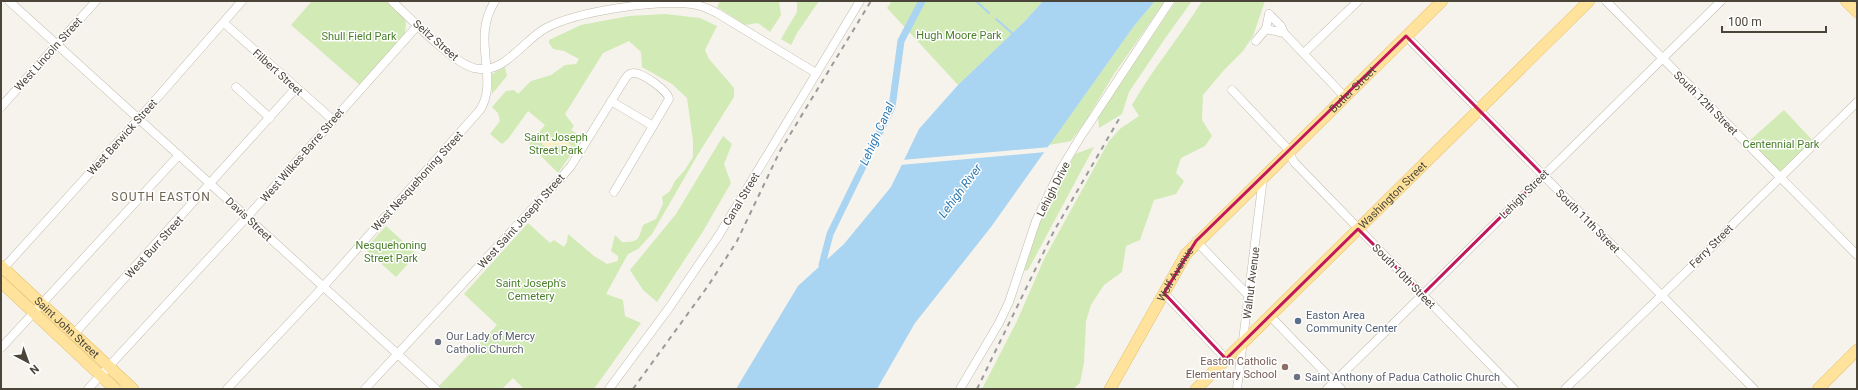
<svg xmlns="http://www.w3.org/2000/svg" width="1858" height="390" viewBox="0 0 1858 390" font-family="Roboto,sans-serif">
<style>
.green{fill:#d2eab5}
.sand{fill:#f9efc9}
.water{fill:#a9d4f2}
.pier{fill:#f6f3ec}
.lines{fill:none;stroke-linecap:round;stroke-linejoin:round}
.stream{stroke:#a9d4f2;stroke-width:2}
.canal{stroke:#a9d4f2;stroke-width:7}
.minor-casing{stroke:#c2bbae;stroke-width:9}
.major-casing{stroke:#e6c16a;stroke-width:12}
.minor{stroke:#fff;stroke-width:8}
.major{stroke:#ffe39c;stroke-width:11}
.rail{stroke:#9a9a9a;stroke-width:2;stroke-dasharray:5 5;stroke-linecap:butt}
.marked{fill:none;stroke:#c2185b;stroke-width:3;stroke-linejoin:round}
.service-dot{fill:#5c6f8a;stroke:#fff;stroke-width:1.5}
.worship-dot{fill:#6b7280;stroke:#fff;stroke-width:1.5}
.education-dot{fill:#8d6e63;stroke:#fff;stroke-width:1.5}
.labels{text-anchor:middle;stroke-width:3;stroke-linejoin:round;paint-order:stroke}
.park-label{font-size:11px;fill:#4a7f2a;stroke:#fff}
.street-label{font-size:11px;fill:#4b4439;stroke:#fff}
.service-label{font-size:11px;fill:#4e5e75;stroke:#fff;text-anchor:start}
.worship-label{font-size:11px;fill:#5b616d;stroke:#fff;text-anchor:start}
.education-label{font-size:11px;fill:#785e54;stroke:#fff;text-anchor:end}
.water-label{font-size:12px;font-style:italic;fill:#2e7ab2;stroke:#fff}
.neighbourhood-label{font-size:12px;letter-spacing:1px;fill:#6e6250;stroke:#fff}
</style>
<rect width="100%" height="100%" fill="#f6f3ec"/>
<g class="green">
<path d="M312,1h80l13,16 1,8 -2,15 -42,47 -71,-62z"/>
<path d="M720,1h59l2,14 -11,17 -12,-9 -13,2 -28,-18z"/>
<path d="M797,1h22l-22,32 -6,12 -10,-6 16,-27z"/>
<path d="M892,1h151l-18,20 -67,64 -71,-77z"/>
<path d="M1155,1h10l-51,73 -29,48 -14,19 -22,4 85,-119z"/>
<path d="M1176,1h16l-26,36 -37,55 -7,22 -23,14 -1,-11z"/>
<path d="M1202,1h63l-12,35 -10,15 -19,19 -21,25 -1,25 10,16 -7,10 -24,12 -5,15 8,8 -8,13 -22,6 -14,40 -14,6 -4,26 -18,13 -13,20 -5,16 -2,42 -4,20 -7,6h-91l35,-68 27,-62 65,-118 12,-13 18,-12 -7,-11c21,-37 48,-68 70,-104z"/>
<path d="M665,14l35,4 17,8 -12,24 4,9 25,29v9l-37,59 -45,78 -14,15 -10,5 -22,40 17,6 2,16 16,7 -47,66h-70l-11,-11 -11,11h-62l-2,-2 59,-62 -33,-31 64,-71 22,20 4,-3 10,7 3,-5 1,-8 26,22 13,8 11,-3v-5l-7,-5 4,-16 7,7c17,0 16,-2 21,-17l13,-6 7,-15 -1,-7 8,-6 5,-10 9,-10 9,-14v-16l-6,-43 -15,-14 -30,-17 -1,-15 -12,-11 -26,12 -38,61 9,12 -3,4 12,7 -25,36 -29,-29 16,-19 -17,-14 -20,28 -6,5 -12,-10 10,-13 -2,-8 -6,-6 14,-16 8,-1 4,4 13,-13 20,-6 14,-10 11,-1 3,-5 -15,-8 -11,-2 -4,-6v-3l32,-15 48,-9z"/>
<path d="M505,67l2,9 -15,18v-20z"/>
<path d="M1784,110l31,33 -35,34 -33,-34z"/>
<path d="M723,136l9,8 -8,20 7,19 -29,50 -45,69 -14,-12 -13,-20 46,-56z"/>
<path d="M1094,147l-66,123 -4,1 17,-52 34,-65z"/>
<path d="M386,226l31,28 -21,23 -31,-28z"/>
</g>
<path class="sand" d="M548,135l9,6c7,-2 10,-2 14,5l-1,2 -7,1 -7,-5 -5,4 -3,1 -6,-5v-2z"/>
<path class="water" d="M1043,1h112l-21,25 -143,201 -76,96 -38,66h-141l62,-103 46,-42 47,-57 28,-58 39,-44 67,-64z"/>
<path class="pier" d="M1050,147l-4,5 -146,13 2,-5z"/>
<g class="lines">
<g class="stream">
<path d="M976,1l13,12"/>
<path d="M996,19l16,14"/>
</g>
<path class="canal" d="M822,265l8,-31 62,-127 9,-66 21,-40"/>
<defs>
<g id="minor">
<path d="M9,1l427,388"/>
<path d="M392,1c18,17 61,62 82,67 30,8 49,-28 72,-40 32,-17 109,-28 146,-24 9,1 17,5 25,9l99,60"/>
<path d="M1606,1l251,254"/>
<path d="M224,23l109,97"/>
<path d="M1266,29l18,4 -3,-7 -12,-12"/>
<path d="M1284,33l61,64"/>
<path d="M1406,36l348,353"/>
<path d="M1256,41l10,-12 3,-15"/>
<path d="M1304,53l54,-52"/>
<path d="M236,87l34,31"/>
<path d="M1232,90l54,57 8,15 220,227"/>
<path d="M611,101l42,25"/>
<path d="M1,107l95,-106"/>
<path d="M1196,241l53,55"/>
<path d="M1,271l135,-149 106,-121"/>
<path d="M1164,293l62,66"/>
<path d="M1270,316l71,73"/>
<path d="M74,334l222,-246"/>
<path d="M1,348l178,-193"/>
<path d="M88,389l159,-172 171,-192"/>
<path d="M227,389l96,-102 157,-177c20,-31 -10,-70 15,-109"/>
<path d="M365,389l195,-210 11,-13 54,-87c2,-3 4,-6 8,-6 9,-1 35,18 36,26l-55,93"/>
<path d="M609,389l60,-81 50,-73 141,-234"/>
<path d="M960,389l39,-66 10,-21 27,-81 25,-52 20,-33 89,-135"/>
<path d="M1237,389l26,-211"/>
<path d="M1327,389l394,-388"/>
<path d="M1565,389l158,-153 11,-13 123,-121"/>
</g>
<g id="major">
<path d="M1846,1l11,11"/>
<path id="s1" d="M1,266l132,123"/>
<path d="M1,282l114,107"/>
<path id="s2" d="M1110,389l76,-135 256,-253"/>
<path id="s3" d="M1196,389l393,-388"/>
<path d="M1818,389l39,-39"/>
</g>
</defs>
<use href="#minor" class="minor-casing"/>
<use href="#major" class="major-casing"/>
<use href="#minor" class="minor"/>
<use href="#major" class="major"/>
<g class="rail">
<path d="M633,389l75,-103 29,-45 43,-90 91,-150"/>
<path d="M977,389l77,-158 65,-112"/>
</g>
</g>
<path class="marked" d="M1406,36l137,139 -120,119 -65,-65 -132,130 -62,-66 32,-52z"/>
<circle class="service-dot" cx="1298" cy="321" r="4"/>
<g class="worship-dot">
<circle cx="438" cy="342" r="4"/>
<circle cx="1297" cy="377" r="4"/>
</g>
<circle class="education-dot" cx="1285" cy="367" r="4"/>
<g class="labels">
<g class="park-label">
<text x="959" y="39">Hugh Moore Park</text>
<text x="359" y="40">Shull Field Park</text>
<text x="556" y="141">Saint Joseph<tspan x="556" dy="13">Street Park</tspan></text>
<text x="1781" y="148">Centennial Park</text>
<text x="391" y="249">Nesquehoning<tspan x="391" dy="13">Street Park</tspan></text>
<text x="531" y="287">Saint Joseph's<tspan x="531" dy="13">Cemetery</tspan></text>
</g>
<g class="street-label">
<text transform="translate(436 40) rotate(41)" y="4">Seitz Street</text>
<text transform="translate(48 54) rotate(-48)" y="4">West Lincoln Street</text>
<text transform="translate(278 72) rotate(42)" y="4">Filbert Street</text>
<text dy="4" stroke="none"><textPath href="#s2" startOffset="389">Butler Street</textPath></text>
<text transform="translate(1706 103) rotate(45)" y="4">South 12th Street</text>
<text transform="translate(122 137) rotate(-48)" y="4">West Berwick Street</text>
<text transform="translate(302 155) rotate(-49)" y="4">West Wilkes-Barre Street</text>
<text transform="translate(417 181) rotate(-48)" y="4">West Nesquehoning Street</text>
<text transform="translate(1053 189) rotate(-63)" y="4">Lehigh Drive</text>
<text transform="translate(1524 194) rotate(-45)" y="4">Lehigh Street</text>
<text dy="4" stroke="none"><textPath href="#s3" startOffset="276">Washington Street</textPath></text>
<text transform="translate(741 199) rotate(-59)" y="4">Canal Street</text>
<text transform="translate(249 219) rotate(43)" y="4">Davis Street</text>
<text transform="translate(521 221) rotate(-48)" y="4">West Saint Joseph Street</text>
<text transform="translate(1588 221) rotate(45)" y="4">South 11th Street</text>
<text transform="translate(1711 246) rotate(-45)" y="4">Ferry Street</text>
<text transform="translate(154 247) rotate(-48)" y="4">West Burr Street</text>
<text dy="4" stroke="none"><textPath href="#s2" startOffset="132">Wolf Avenue</textPath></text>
<text transform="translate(1404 276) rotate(46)" y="4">South 10th Street</text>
<text transform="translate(1251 283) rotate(-83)" y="4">Walnut Avenue</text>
<text dy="4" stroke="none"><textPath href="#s1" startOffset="90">Saint John Street</textPath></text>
</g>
<g class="service-label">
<text x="1306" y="319">Easton Area<tspan x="1306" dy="13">Community Center</tspan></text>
</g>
<g class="worship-label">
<text x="446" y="340">Our Lady of Mercy<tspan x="446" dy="13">Catholic Church</tspan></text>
<text x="1305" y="381">Saint Anthony of Padua Catholic Church</text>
</g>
<g class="education-label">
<text x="1277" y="365">Easton Catholic<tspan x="1277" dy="13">Elementary School</tspan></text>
</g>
<g class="water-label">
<text transform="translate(877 134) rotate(-66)" y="4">Lehigh Canal</text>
<text transform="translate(960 191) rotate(-53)" y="4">Lehigh River</text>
</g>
<g class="neighbourhood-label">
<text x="161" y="201">SOUTH EASTON</text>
</g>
</g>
<rect width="1858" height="390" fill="none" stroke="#4b4439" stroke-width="4"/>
<g transform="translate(28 362) rotate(139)" stroke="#ffffff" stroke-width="3" paint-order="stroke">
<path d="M0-3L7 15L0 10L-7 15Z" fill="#4b4439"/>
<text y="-6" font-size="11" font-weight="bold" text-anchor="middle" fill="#4b4439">N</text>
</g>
<path d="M1722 26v6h104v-6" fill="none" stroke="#4b4439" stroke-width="2"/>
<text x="1728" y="26" font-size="12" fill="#4b4439" stroke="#ffffff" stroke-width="3" paint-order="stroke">100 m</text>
</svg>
